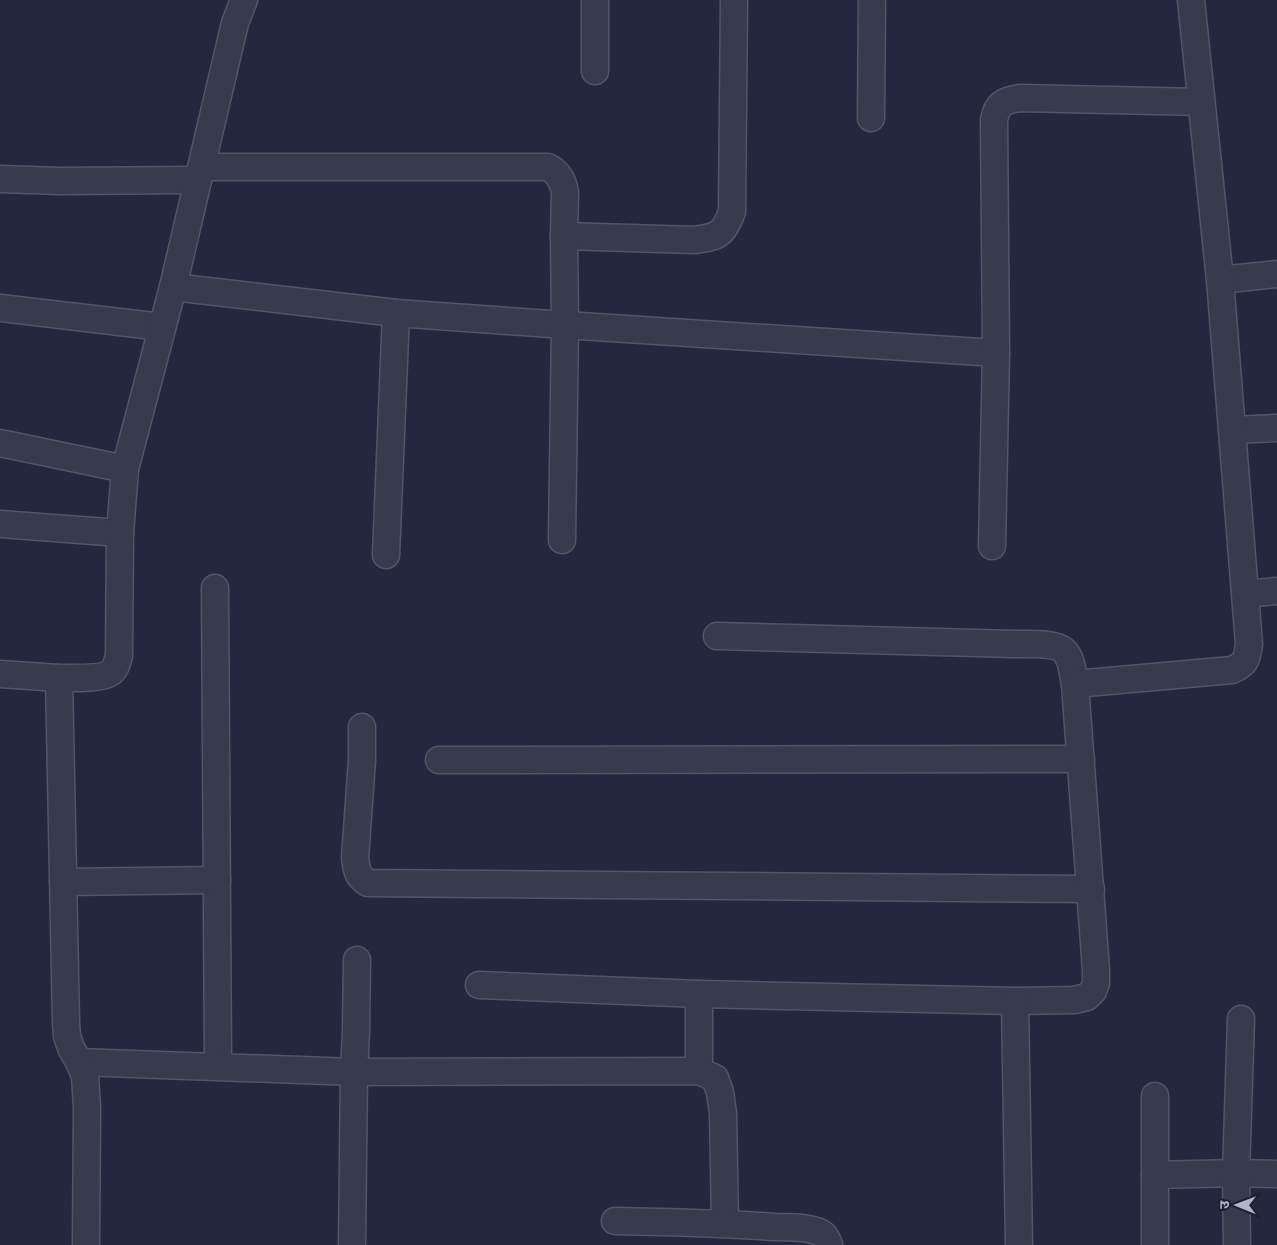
<svg xmlns="http://www.w3.org/2000/svg" width="1277" height="1245" viewBox="0 0 1277 1245" font-family="Helvetica,'Noto Sans Devanagari',sans-serif">
	<style>
		.lines { fill: none; stroke-linecap: round; stroke-linejoin: round }
		.street-casing { stroke: #515669; stroke-width: 29 }
		.street { stroke: #363b4e; stroke-width: 26 }
	</style>
	<rect width="100%" height="100%" fill="#22283e"/>
	<g class="lines">
		<defs>
			<g id="street">
				<path d="M 595,71 L 595,0"/>
				<path d="M 871,118 L 872,0"/>
				<path d="M 202,167 L 548,167 C 558,172 563,181 565,192 L 564,236 L 694,240 C 718,237 723,235 732,212 L 734,0"/>
				<path d="M 0,179 L 59,181 L 198,180"/>
				<path d="M 1220,280 L 1277,274"/>
				<path d="M 173,287 L 396,313 L 565,325 L 996,353"/>
				<path d="M 0,308 L 162,327"/>
				<path d="M 1232,430 L 1277,428"/>
				<path d="M 0,443 L 125,469"/>
				<path d="M 0,524 L 120,533"/>
				<path d="M 562,540 L 565,325 L 564,236"/>
				<path d="M 992,546 L 996,353 L 994,120 C 997,104 1004,100 1020,98 L 1201,102"/>
				<path d="M 386,555 L 396,313"/>
				<path d="M 215,588 L 218,1066"/>
				<path d="M 1246,594 L 1277,591"/>
				<path d="M 717,636 L 1014,644 C 1027,644 1058,642 1066,653 C 1072,661 1073,674 1075,684"/>
				<path d="M 0,674 L 59,678"/>
				<path d="M 362,727 L 362,760 L 355,858 C 357,871 357,876 368,883 L 1091,889"/>
				<path d="M 439,760 L 1081,759"/>
				<path d="M 63,882 L 217,880"/>
				<path d="M 479,985 L 699,994 L 1015,1001 L 1074,1000 L 1087,997 L 1093,991 L 1096,983 L 1096,970 L 1075,684 L 1232,670 C 1246,664 1247,659 1249,644 L 1220,280 L 1191,0"/>
				<path d="M 699,994 L 699,1071"/>
				<path d="M 1015,1001 L 1019,1245"/>
				<path d="M 79,1062 L 354,1072 L 699,1071 L 715,1078 L 720,1092 L 723,1113 L 725,1223"/>
				<path d="M 1155,1175 L 1236,1173 L 1277,1174"/>
				<path d="M 615,1221 C 669,1222 722,1223 775,1227 C 787,1227 811,1227 821,1233 C 825,1235 828,1241 829,1245"/>
				<path d="M 86,1245 L 87,1108 L 85,1076 L 79,1062 L 71,1048 L 67,1036 L 66,1023 L 59,678 C 71,678 102,679 110,673 C 116,669 117,662 119,656 L 120,533 L 125,469 L 173,287 L 235,23 L 244,0"/>
				<path d="M 352,1245 L 354,1072 L 356,1031 L 357,960"/>
				<path d="M 1155,1245 L 1155,1096"/>
				<path d="M 1237,1245 L 1236,1173 L 1241,1019"/>
			</g>
		</defs>
		<use href="#street" class="street-casing"/>
		<use href="#street" class="street"/>
	</g>
	<g transform="translate(1237 1205) rotate(271)" stroke="#1b2033" stroke-width="4" paint-order="stroke">
	<path d="M0-4L9 19L0 12L-9 19Z" fill="#b1b6c9"/>
	<text y="-8" font-size="14" font-weight="bold" text-anchor="middle" fill="#b1b6c9">उ</text>
	</g>
</svg>
